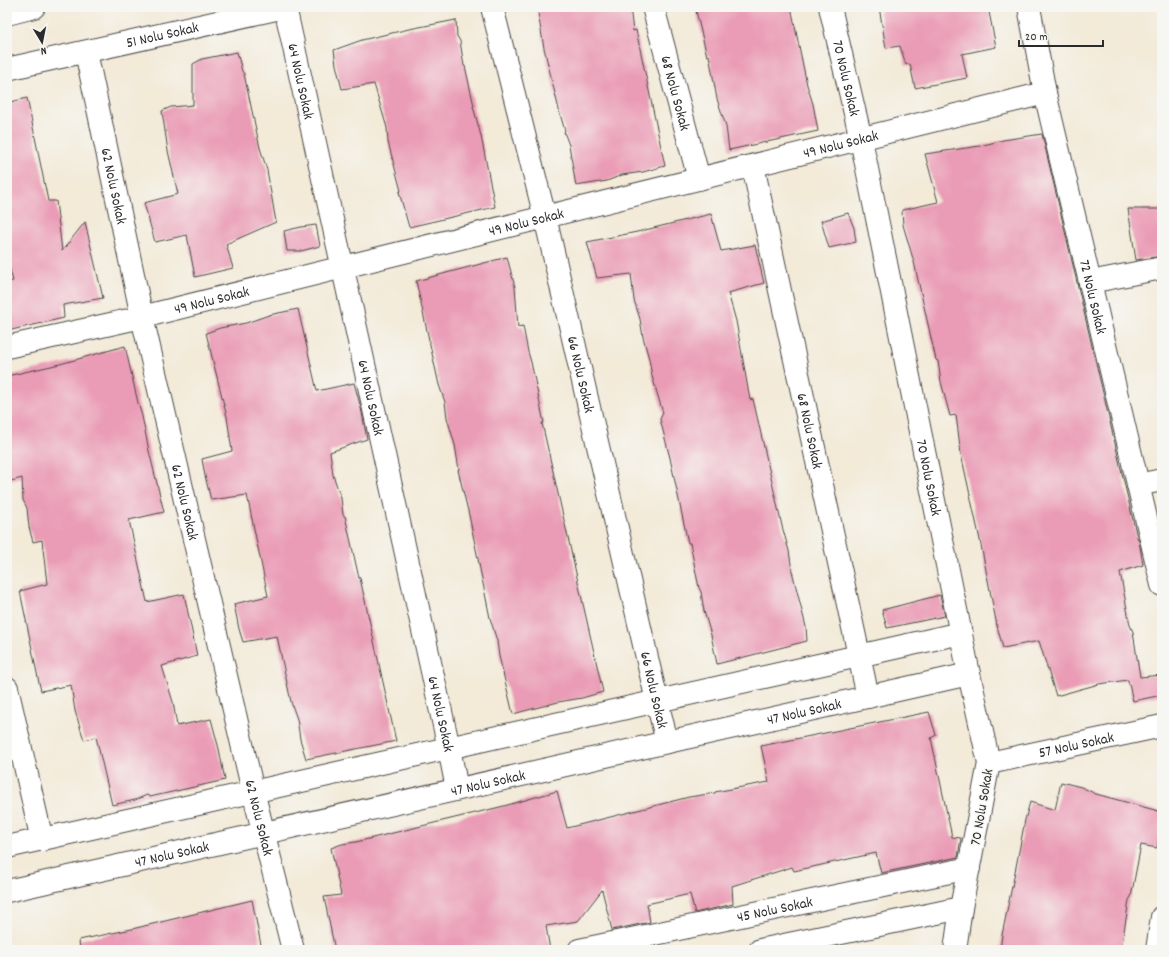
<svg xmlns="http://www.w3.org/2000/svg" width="1169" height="957" viewBox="0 0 1169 957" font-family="Dekko,sans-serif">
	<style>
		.building { fill: #ea9cb6 }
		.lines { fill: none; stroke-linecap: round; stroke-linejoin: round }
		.minor-casing { stroke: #494845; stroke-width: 24 }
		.minor { stroke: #fff; stroke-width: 22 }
		.labels { text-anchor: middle; stroke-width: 3; stroke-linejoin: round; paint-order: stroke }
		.street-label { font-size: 15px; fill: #2b2b2b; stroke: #f6f6f2 }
	</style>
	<rect width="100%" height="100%" fill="#f6f6f2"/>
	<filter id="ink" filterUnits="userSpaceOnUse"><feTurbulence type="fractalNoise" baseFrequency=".025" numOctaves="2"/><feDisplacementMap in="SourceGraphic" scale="8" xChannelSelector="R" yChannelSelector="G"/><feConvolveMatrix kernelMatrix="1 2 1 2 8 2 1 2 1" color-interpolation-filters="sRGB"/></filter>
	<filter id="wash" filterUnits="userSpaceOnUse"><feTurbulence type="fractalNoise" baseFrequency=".012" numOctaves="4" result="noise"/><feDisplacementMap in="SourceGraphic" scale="16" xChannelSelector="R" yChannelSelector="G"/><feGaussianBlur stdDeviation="0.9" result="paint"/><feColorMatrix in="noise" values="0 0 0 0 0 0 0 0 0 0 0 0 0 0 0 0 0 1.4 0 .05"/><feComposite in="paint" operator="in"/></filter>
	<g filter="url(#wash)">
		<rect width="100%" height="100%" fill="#f3ead8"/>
		<g id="blocks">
			<g class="building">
				<path d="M 537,7 L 630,7 L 633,31 L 636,30 L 665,166 L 643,172 L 622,175 L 607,181 L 576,186 L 569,145 L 564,132 L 565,131 L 560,114 L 544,48 Z"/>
				<path d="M 708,7 L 791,7 L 807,85 L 813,104 L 818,131 L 729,150 L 726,126 L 717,99 L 709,55 L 707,56 L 696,11 Z"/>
				<path d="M 879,7 L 988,7 L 996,47 L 962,54 L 967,78 L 915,88 L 910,64 L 906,65 L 900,46 L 886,48 Z"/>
				<path d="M 456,20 L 457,36 L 460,41 L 464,66 L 465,66 L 474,106 L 473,106 L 481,136 L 495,207 L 409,227 L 399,192 L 401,191 L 388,142 L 387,128 L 374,84 L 342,89 L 336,65 L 334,50 L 362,40 L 409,29 Z"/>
				<path d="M 237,52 L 242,71 L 244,74 L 260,148 L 267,170 L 276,222 L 226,244 L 233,268 L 195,277 L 187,235 L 155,242 L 144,203 L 178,194 L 168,151 L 162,111 L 171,107 L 193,105 L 193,64 L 202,59 Z"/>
				<path d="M 27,98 L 48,201 L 56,201 L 62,251 L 85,222 L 103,298 L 63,305 L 64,318 L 7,331 L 7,282 L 13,281 L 7,258 L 7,103 Z"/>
				<path d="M 1042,134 L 1137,537 L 1139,541 L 1143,565 L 1120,572 L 1130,625 L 1133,632 L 1140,677 L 1162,675 L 1162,695 L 1133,701 L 1128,680 L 1099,684 L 1056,696 L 1039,641 L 1003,648 L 997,626 L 980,540 L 961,454 L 956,415 L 950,416 L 941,382 L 938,361 L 936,360 L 914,262 L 903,225 L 902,210 L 938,202 L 925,154 L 980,146 L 1003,140 Z"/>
				<path d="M 1128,209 L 1162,209 L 1162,256 L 1136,260 Z"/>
				<path d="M 848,213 L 854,228 L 856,242 L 829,248 L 821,221 Z"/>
				<path d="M 711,214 L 721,251 L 755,245 L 764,283 L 728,293 L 736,321 L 750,400 L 753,399 L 782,526 L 789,551 L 792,571 L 806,627 L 807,641 L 717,664 L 711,635 L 704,611 L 701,592 L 699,588 L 690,543 L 688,543 L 670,458 L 660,419 L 663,413 L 652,376 L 649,359 L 643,337 L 640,319 L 634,300 L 631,274 L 597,278 L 587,242 L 637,232 Z"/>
				<path d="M 316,225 L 320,246 L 301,251 L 287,251 L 284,231 L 301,227 Z"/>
				<path d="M 507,257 L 515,287 L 518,327 L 523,326 L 528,352 L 531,362 L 544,423 L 542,423 L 603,692 L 582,698 L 558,702 L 513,714 L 499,656 L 497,641 L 490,618 L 469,515 L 458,470 L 459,470 L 455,445 L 447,418 L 445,402 L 439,385 L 416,281 Z"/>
				<path d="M 298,309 L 317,391 L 354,383 L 361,408 L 367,439 L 330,452 L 333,475 L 341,498 L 343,515 L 345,516 L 359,578 L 360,578 L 396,741 L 306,759 L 300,739 L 297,719 L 291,702 L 277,636 L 243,642 L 239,629 L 234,604 L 268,596 L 247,495 L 211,500 L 205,476 L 202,459 L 232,451 L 227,417 L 206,333 L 220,328 L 246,323 L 269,315 Z"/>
				<path d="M 125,346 L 138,403 L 142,416 L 149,451 L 164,512 L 129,520 L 147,602 L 184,594 L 194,641 L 197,656 L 162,666 L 173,702 L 177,726 L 211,719 L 219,749 L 225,780 L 150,797 L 147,795 L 135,800 L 112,805 L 96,737 L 84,740 L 75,711 L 71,685 L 41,691 L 38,678 L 20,591 L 47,584 L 42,540 L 33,542 L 29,527 L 27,508 L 23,500 L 22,478 L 7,482 L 7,376 L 60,364 Z"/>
				<path d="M 940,595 L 945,616 L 887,628 L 882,610 Z"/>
				<path d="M 929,712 L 936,735 L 931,738 L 952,837 L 961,838 L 958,857 L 881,873 L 876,853 L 794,871 L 792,867 L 732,886 L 733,904 L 695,913 L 690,894 L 647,904 L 650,922 L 612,930 L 602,890 L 578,921 L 546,926 L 550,950 L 335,950 L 324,897 L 341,895 L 331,848 L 342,844 L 356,842 L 504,806 L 557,791 L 567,828 L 689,797 L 715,793 L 715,792 L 769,782 L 761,746 Z"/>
				<path d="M 1061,782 L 1081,787 L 1096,794 L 1162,812 L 1157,848 L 1141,845 L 1131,897 L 1129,900 L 1121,950 L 1000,950 L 1002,935 L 1015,872 L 1025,820 L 1030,802 L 1055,810 Z"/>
				<path d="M 252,900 L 262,950 L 80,950 L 79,940 L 132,929 Z"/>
			</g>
		</g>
	</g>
	<g filter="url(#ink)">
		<use href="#blocks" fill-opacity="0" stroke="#494845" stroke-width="1"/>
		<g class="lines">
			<defs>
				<g id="minor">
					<path id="s1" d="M 285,7 L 449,748 L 457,789"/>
					<path id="s2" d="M 492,7 L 545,217 L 657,701 L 667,742"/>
					<path id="s3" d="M 653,7 L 699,179"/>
					<path id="s4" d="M 830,7 L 861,139 L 969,674 L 989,763 L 961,908 L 955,950"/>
					<path id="s5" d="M 1029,7 L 1045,93 L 1162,585"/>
					<path d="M 7,14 L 34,7"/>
					<path id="s6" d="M 86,52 L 142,317 L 253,791 L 293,950"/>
					<path id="s7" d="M 7,69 L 285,7"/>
					<path id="s8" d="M 753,166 L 868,697"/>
					<path d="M 1090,282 L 1162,268"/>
					<path id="s9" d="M 7,347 L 142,317 L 1045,93"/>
					<path d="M 1138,485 L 1162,480"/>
					<path d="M 7,688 L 42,840"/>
					<path id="s10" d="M 989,763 L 1162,726"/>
					<path d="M 7,847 L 961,633"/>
					<path id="s11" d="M 7,891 L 969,674"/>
					<path id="s12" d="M 579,950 L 969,868"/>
					<path d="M 760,950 L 961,908"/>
					<path d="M 1157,950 L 1162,917"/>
				</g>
			</defs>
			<use href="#minor" class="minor-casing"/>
			<use href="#minor" class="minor"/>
		</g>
	</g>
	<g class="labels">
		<g class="street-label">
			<text dy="5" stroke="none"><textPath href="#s7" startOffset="159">51 Nolu Sokak</textPath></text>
			<text dy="5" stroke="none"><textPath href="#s4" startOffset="73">70 Nolu Sokak</textPath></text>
			<text dy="5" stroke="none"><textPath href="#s1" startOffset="76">64 Nolu Sokak</textPath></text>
			<text dy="5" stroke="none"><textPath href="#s3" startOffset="89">68 Nolu Sokak</textPath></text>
			<text dy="5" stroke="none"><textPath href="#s9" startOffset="858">49 Nolu Sokak</textPath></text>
			<text dy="5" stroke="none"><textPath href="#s6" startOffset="137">62 Nolu Sokak</textPath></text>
			<text dy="5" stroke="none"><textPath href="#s9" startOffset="534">49 Nolu Sokak</textPath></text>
			<text dy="5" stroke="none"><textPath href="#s5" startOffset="297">72 Nolu Sokak</textPath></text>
			<text dy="5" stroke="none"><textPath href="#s9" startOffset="210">49 Nolu Sokak</textPath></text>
			<text dy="5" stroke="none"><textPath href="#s2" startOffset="378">66 Nolu Sokak</textPath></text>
			<text dy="5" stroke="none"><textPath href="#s1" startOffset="400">64 Nolu Sokak</textPath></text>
			<text dy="5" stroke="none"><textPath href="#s8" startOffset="271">68 Nolu Sokak</textPath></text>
			<text dy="5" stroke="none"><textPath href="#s4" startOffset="481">70 Nolu Sokak</textPath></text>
			<text dy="5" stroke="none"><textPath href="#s6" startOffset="461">62 Nolu Sokak</textPath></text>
			<text dy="5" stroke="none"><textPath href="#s2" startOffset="702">66 Nolu Sokak</textPath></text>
			<text dy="5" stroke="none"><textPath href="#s11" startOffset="817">47 Nolu Sokak</textPath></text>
			<text dy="5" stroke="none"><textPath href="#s1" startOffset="724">64 Nolu Sokak</textPath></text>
			<text dy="5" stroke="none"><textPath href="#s10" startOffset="89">57 Nolu Sokak</textPath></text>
			<text dy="5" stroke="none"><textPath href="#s11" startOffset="493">47 Nolu Sokak</textPath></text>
			<text transform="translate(981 807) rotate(-80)" y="5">70 Nolu Sokak</text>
			<text dy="5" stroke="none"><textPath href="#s6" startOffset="785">62 Nolu Sokak</textPath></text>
			<text dy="5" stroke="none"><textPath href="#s11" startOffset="169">47 Nolu Sokak</textPath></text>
			<text dy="5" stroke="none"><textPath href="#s12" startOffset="200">45 Nolu Sokak</textPath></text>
		</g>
	</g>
	<rect width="1169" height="957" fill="none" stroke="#f6f6f2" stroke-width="24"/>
	<g transform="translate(42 42) rotate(170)" stroke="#f6f6f2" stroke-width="3" paint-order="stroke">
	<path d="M0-3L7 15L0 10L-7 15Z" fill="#2b2b2b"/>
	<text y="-6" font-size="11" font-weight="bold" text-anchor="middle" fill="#2b2b2b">N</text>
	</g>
	<path d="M1019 40v6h84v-6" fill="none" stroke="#2b2b2b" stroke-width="2"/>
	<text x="1025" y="40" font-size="12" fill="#2b2b2b" stroke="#f6f6f2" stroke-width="3" paint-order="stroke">20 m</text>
</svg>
